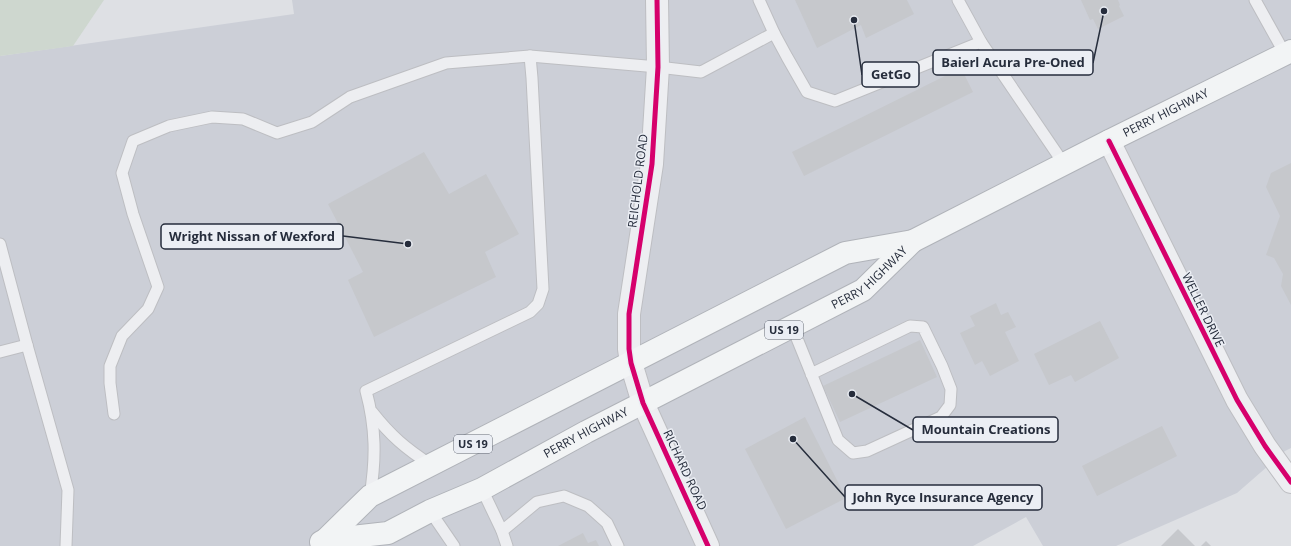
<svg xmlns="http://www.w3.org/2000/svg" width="1291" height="546" viewBox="0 0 1291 546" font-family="'Open Sans',sans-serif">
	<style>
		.built { fill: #cccfd7 }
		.green { fill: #ced7cf }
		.building { fill: #c6c8cc }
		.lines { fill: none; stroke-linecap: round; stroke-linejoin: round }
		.service-casing { stroke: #bdbec2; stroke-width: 13 }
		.minor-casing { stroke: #bdbec2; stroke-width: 24 }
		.tertiary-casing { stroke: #bdbec2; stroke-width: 24 }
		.trunk-casing { stroke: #b0b3b9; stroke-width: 24 }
		.service { stroke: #edeef1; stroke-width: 11 }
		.minor { stroke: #edeef1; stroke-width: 22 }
		.tertiary { stroke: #edeef1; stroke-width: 22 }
		.trunk { stroke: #f2f4f5; stroke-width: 22 }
		.cycleway-casing { stroke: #ebeef4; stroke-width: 8 }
		.cycleway { stroke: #d6006c; stroke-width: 5 }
		.labels { text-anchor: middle; stroke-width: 3; stroke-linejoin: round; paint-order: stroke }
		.shield { fill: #ebeef4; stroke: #616773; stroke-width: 1 }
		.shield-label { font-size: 11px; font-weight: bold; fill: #262d3c }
		.street-label { font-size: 12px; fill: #262d3c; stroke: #ebeef4 }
		.leader { fill: none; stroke: #262d3c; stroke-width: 1.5 }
		.callout-dot { fill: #262d3c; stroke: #ebeef4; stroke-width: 1.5 }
		.callout { fill: #ebeef4; stroke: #262d3c; stroke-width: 1.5 }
		.callout-label { font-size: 13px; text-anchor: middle; font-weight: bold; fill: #262d3c }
	</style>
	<rect width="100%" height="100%" fill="#dee0e4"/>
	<path class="built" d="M 292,0 L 1291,0 L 1291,448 L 1285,451 L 1237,493 L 1116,546 L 1043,546 L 1026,517 L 973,546 L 0,546 L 0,56 L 294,14 Z"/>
	<path class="green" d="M 0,0 L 104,0 L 73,46 L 0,56 Z"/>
	<g class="building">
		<path d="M 795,0 L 907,0 L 914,14 L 866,38 L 861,25 L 817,48 Z"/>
		<path d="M 1081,0 L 1118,0 L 1120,5 L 1119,6 L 1124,16 L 1098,29 L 1093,19 L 1090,20 Z"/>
		<path d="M 961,68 L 973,92 L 804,176 L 792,152 Z"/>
		<path d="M 424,152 L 449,194 L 486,174 L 519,234 L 485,252 L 496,277 L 374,337 L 348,280 L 363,272 L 328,204 Z"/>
		<path d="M 1291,163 L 1291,305 L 1281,286 L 1283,274 L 1274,258 L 1266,255 L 1280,216 L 1266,187 L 1271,173 Z"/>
		<path d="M 996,303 L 1001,315 L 1008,312 L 1016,327 L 1005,332 L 1019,361 L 990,376 L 982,361 L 975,365 L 960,333 L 975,326 L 970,316 Z"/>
		<path d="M 1100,321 L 1119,358 L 1075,382 L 1071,375 L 1049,385 L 1034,354 Z"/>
		<path d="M 920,340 L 937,377 L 840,422 L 823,386 Z"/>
		<path d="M 805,417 L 846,498 L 786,529 L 745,449 Z"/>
		<path d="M 1162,426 L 1177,456 L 1097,496 L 1082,466 Z"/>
		<path d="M 1178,529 L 1195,546 L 1161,546 Z"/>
		<path d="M 583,533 L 588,543 L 596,540 L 599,546 L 558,546 Z"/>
		<path d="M 1206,541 L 1211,546 L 1201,546 Z"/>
	</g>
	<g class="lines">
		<defs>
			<g id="service">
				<path d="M 759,0 L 774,33"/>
				<path d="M 958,0 L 981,42"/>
				<path d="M 1255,0 L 1285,54"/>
				<path d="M 0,244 L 27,345"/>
				<path d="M 792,326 L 838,440 L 853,453 L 867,451 L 941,417 L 950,405 L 951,389 L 942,366 L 923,327 L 910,326 L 811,374"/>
				<path d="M 0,352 L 27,345 L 68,490 L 66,546"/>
				<path d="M 372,412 C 391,436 405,448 431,465"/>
				<path d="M 114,414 L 110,383 L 110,366 L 122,336 L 148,309 L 158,287 L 133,214 L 122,173 L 133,141 L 169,126 L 212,117 L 243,119 L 277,133 L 312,122 L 350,97 L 446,63 L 530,56 L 658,67 L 701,72 L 774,33 L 787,57 L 807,92 L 835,101 L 981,42 L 1064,164"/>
				<path d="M 482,489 L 502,531 L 507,546"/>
				<path d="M 370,496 C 376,459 376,428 366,391 L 530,312 L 538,304 L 543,289 L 532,78 L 530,56"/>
				<path d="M 430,511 L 454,546"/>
				<path d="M 502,531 L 537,502 L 564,496 L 588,506 L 607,523 L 618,546"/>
			</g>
			<path id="minor" d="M 1109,141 L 1237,400 L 1265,446 L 1291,482"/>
			<path id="tertiary" d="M 657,0 L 658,67 L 652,164 L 629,314 L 629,349 L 631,363 L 643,403 L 708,546"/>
			<g id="trunk">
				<path id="s1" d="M 325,540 L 370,496 L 845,253 L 913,241 L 1109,141 L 1291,51"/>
				<path id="s2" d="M 321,542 L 325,540 L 388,533 L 430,511 L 482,489 L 586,432 L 863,290 L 913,241"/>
			</g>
		</defs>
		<use href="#service" class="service-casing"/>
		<use href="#minor" class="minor-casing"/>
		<use href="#tertiary" class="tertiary-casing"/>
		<use href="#trunk" class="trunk-casing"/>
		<use href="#service" class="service"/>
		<use href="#minor" class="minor"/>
		<use href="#tertiary" class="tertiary"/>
		<use href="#trunk" class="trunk"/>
		<defs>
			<g id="cycleway">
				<path d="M 657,0 L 658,67 L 652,164 L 629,314 L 629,349 L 631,363 L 643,403 L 708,546"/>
				<path d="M 1109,141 L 1237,400 L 1265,446 L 1291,482"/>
			</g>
		</defs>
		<use href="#cycleway" class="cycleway-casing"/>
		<use href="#cycleway" class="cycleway"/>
	</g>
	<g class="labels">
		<g class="shield">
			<rect x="765" y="321" width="38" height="18" rx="3"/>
			<rect x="454" y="435" width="38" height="18" rx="3"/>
		</g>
		<g class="shield-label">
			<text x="784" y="334">US 19</text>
			<text x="473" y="448">US 19</text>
		</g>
		<g class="street-label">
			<text dy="4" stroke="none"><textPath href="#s1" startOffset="949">PERRY HIGHWAY</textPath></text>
			<text transform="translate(638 181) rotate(-83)" y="4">REICHOLD ROAD</text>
			<text dy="4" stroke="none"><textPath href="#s2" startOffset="614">PERRY HIGHWAY</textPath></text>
			<text transform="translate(1203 310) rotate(64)" y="4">WELLER DRIVE</text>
			<text dy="4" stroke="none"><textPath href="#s2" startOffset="290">PERRY HIGHWAY</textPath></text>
			<text transform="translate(685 470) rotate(65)" y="4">RICHARD ROAD</text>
		</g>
	</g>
	<path class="leader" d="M1104 11L1093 63M854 20L862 75M408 244L343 236M852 394L913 430M793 439L845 497"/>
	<g class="callout-dot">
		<circle cx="1104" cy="11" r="4"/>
		<circle cx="854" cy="20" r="4"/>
		<circle cx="408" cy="244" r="4"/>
		<circle cx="852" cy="394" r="4"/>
		<circle cx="793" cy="439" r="4"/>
	</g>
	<g class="callout">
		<rect x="933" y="50" width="160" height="25" rx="4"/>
		<rect x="862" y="62" width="57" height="25" rx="4"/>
		<rect x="161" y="224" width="182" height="25" rx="4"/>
		<rect x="913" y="417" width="145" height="25" rx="4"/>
		<rect x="845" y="485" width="197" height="25" rx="4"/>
	</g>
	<g class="callout-label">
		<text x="1013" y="67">Baierl Acura Pre-Oned</text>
		<text x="891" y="79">GetGo</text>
		<text x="252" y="241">Wright Nissan of Wexford</text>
		<text x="986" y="434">Mountain Creations</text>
		<text x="943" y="502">John Ryce Insurance Agency</text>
	</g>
</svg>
